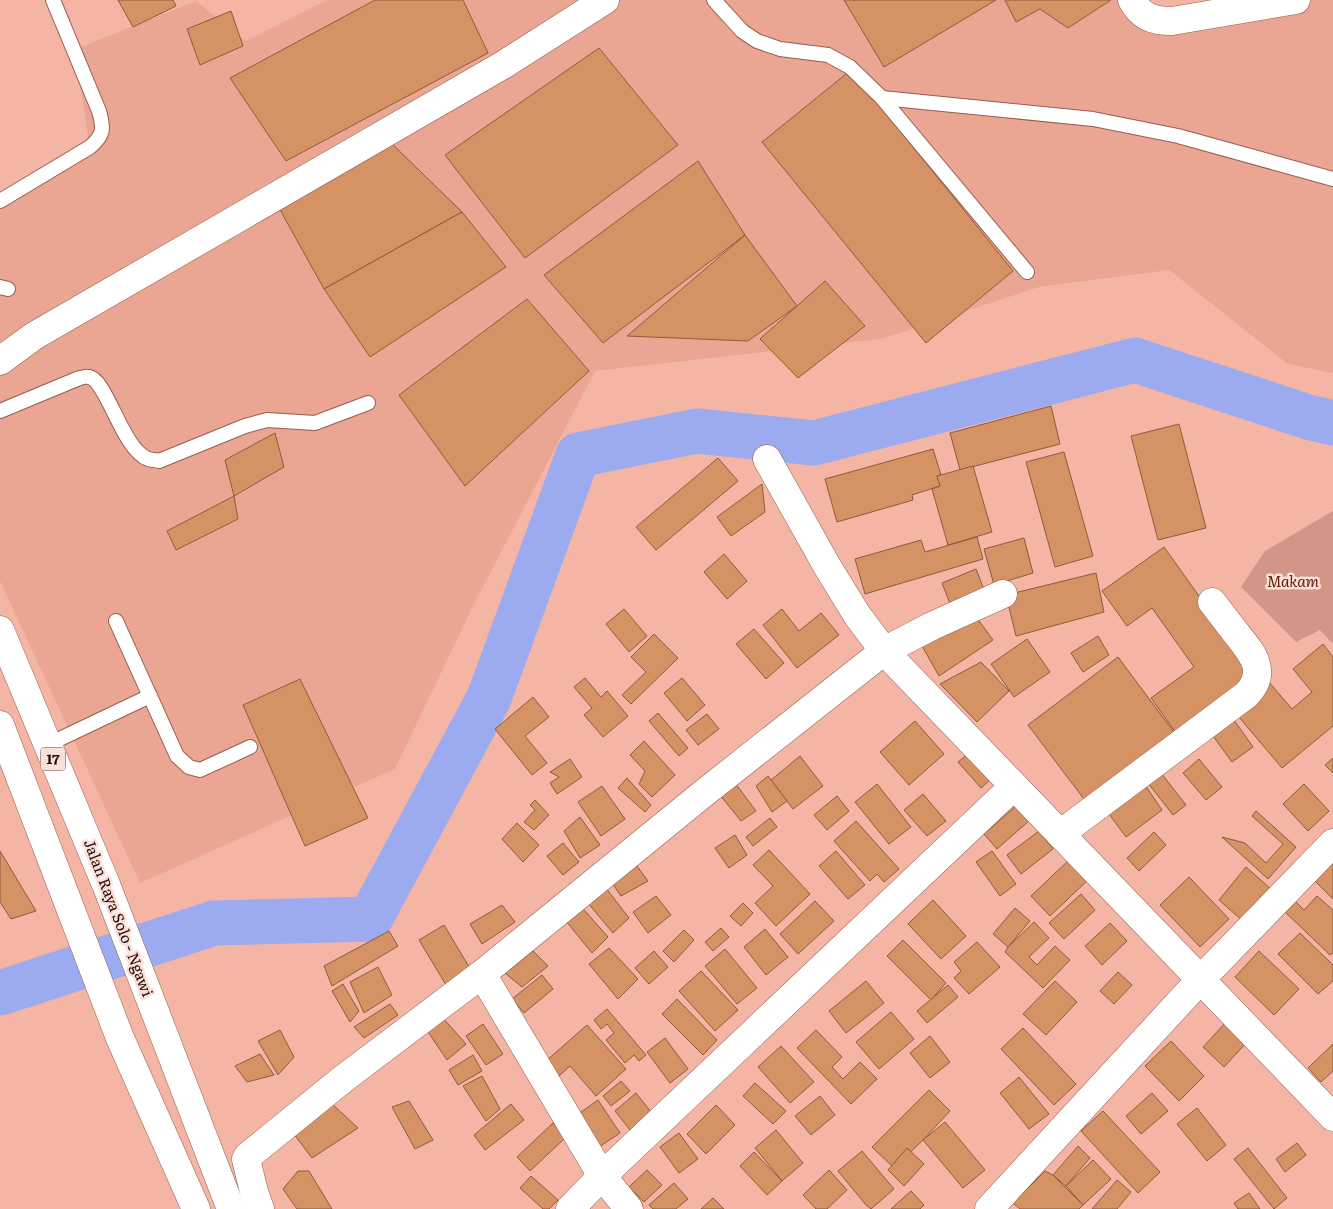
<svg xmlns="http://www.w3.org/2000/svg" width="1333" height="1209" viewBox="0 0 1333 1209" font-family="Literata,serif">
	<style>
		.built { fill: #eba693 }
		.green { fill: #d19687 }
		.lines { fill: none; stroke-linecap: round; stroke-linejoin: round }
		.river { stroke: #9caaef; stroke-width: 45 }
		.building { fill: #d59264; stroke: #8b5c3a }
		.lane-casing { stroke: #965d4e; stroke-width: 16 }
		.street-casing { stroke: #965d4e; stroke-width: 29 }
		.highway-casing { stroke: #965d4e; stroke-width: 29 }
		.lane { stroke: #fff; stroke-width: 14 }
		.street { stroke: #fff; stroke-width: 28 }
		.highway { stroke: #fff; stroke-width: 28 }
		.labels { text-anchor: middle; stroke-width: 5; stroke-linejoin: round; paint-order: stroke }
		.shield { fill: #fbe0d9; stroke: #634c46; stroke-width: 1 }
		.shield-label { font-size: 14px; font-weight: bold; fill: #220c07 }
		.park-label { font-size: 15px; font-style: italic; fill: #611b08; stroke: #fbe0d9 }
		.street-label { font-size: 15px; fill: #220c07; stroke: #fbe0d9 }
	</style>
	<rect width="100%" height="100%" fill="#f5b5a4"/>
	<path class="built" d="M 327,0 L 1135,0 L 1139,11 L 1278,0 L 1333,0 L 1333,373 L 1288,364 L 1169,270 L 1039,287 L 881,339 L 595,371 L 471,610 L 395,769 L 140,883 L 0,581 L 0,201 L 90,147 L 74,50 L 196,1 L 246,41 Z"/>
	<path class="green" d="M 1333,511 L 1333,644 L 1320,630 L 1296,642 L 1241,587 L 1265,551 Z"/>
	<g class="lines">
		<path class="river" d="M 0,993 L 214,923 L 370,919 L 489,698 L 578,455 L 697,431 L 814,443 L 1135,360 L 1308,417 L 1333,423"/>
	</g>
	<g class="building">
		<path d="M 118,0 L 173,0 L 176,6 L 133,27 Z"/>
		<path d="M 375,0 L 463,0 L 488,53 L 286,161 L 230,78 Z"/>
		<path d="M 844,0 L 996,0 L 884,67 Z"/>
		<path d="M 1005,0 L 1111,0 L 1068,28 L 1040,9 L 1016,22 Z"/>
		<path d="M 231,11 L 243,46 L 200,65 L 187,29 Z"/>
		<path d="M 599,48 L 678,145 L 525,258 L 445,155 Z"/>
		<path d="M 851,70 L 1013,271 L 926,343 L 762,142 Z"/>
		<path d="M 385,137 L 462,212 L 324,289 L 274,199 Z"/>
		<path d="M 698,161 L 745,235 L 603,343 L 544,275 Z"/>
		<path d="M 462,212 L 506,267 L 370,357 L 324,289 Z"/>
		<path d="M 745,235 L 797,306 L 748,341 L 627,336 Z"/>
		<path d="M 825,281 L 865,326 L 798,378 L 760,339 Z"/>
		<path d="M 527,299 L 589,371 L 465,486 L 399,395 Z"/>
		<path d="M 1051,406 L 1060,444 L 960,470 L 950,433 Z"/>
		<path d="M 1179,424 L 1206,528 L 1158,540 L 1131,436 Z"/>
		<path d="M 275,433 L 284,467 L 234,496 L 225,460 Z"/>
		<path d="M 933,449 L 941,475 L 937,476 L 940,486 L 912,495 L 913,500 L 837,522 L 825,479 Z"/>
		<path d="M 1064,452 L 1093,556 L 1055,567 L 1026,462 Z"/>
		<path d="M 718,458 L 738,481 L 656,550 L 636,527 Z"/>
		<path d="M 973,466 L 992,532 L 948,545 L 932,489 L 940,486 L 937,476 Z"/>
		<path d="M 762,484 L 765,512 L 731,536 L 717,517 Z"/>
		<path d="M 234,496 L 238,519 L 176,550 L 167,531 Z"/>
		<path d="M 977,537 L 983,559 L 865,594 L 855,559 L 921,540 L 925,552 Z"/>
		<path d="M 1024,538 L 1033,573 L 994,585 L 984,549 Z"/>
		<path d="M 1164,547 L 1256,676 L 1176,733 L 1151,698 L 1194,667 L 1152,608 L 1127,626 L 1102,591 Z"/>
		<path d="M 724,554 L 747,581 L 727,599 L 704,572 Z"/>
		<path d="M 976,569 L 985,592 L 951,606 L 942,583 Z"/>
		<path d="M 1096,573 L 1104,612 L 1016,636 L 1006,595 Z"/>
		<path d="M 624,609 L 647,636 L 629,652 L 606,624 Z"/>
		<path d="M 782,609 L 799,631 L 821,613 L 839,635 L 797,668 L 763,625 Z"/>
		<path d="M 971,610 L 993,640 L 939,676 L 918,639 Z"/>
		<path d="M 754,629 L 784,663 L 766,679 L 736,644 Z"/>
		<path d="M 654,634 L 678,658 L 631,704 L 622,695 L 646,672 L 631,657 Z"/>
		<path d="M 1098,636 L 1109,655 L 1083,672 L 1071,653 Z"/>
		<path d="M 1027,639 L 1050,672 L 1014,697 L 991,664 Z"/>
		<path d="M 1323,644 L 1333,657 L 1333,726 L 1282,768 L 1233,710 L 1268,681 L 1292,709 L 1312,692 L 1293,669 Z"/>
		<path d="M 1118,657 L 1179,739 L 1090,807 L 1028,725 Z"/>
		<path d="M 981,662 L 1009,691 L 977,722 L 940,684 Z"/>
		<path d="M 585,678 L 601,697 L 607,691 L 628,716 L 603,737 L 584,715 L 592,708 L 574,687 Z"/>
		<path d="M 682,678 L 705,705 L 687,721 L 664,693 Z"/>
		<path d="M 300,679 L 368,818 L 305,846 L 243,705 Z"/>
		<path d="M 533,697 L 549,717 L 525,736 L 547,763 L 532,775 L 495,729 Z"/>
		<path d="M 658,713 L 688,748 L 679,756 L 649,721 Z"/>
		<path d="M 707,714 L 719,729 L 698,745 L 686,730 Z"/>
		<path d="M 1234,720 L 1253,747 L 1232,762 L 1213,736 Z"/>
		<path d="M 915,721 L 944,754 L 909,785 L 880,752 Z"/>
		<path d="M 644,741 L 675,775 L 652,797 L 639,784 L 645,771 L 630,755 Z"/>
		<path d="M 969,753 L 991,779 L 981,788 L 958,762 Z"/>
		<path d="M 800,756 L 823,786 L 793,809 L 771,780 Z"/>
		<path d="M 1333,758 L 1333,773 L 1325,765 Z"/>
		<path d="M 570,759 L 582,777 L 557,794 L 550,783 L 559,777 L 550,772 Z"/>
		<path d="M 1199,759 L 1222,787 L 1206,800 L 1183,773 Z"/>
		<path d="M 1161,773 L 1186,805 L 1173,815 L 1148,783 Z"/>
		<path d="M 768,776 L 787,801 L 772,812 L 756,786 Z"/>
		<path d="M 627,778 L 651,805 L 645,812 L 618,788 Z"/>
		<path d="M 732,779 L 756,811 L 741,821 L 715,789 Z"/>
		<path d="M 1143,782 L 1162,810 L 1126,837 L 1106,810 Z"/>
		<path d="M 877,784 L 911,827 L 889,844 L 855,802 Z"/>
		<path d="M 1304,784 L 1329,811 L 1308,831 L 1283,804 Z"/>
		<path d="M 602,786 L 625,819 L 601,836 L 578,802 Z"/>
		<path d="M 923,794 L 946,821 L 927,836 L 904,810 Z"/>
		<path d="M 837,796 L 849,811 L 827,830 L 814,815 Z"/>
		<path d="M 535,800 L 549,815 L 534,830 L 524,822 L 535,810 L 530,805 Z"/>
		<path d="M 1017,805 L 1030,820 L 997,849 L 984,834 Z"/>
		<path d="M 1256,811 L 1296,847 L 1268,879 L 1222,837 L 1245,843 L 1266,863 L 1283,844 L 1252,816 Z"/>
		<path d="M 580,817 L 600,845 L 580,858 L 564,831 Z"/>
		<path d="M 770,818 L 777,827 L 753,846 L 746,837 Z"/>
		<path d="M 856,821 L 899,869 L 884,882 L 877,874 L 870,881 L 834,841 Z"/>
		<path d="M 517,823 L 539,845 L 523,862 L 502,839 Z"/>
		<path d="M 1039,831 L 1053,849 L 1021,874 L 1007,855 Z"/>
		<path d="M 1154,832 L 1166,845 L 1139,871 L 1127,858 Z"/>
		<path d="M 735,835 L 747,855 L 729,868 L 715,848 Z"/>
		<path d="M 563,843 L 579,862 L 563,875 L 547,856 Z"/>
		<path d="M 769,850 L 810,894 L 776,926 L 755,903 L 773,886 L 753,865 Z"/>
		<path d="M 0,851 L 36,911 L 11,919 L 0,902 Z"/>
		<path d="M 836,851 L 865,885 L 848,899 L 819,866 Z"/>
		<path d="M 992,851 L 1016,884 L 1000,896 L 976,862 Z"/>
		<path d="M 631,858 L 648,881 L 621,896 L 608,877 Z"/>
		<path d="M 1070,859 L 1089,879 L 1050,916 L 1031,896 Z"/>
		<path d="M 1333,862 L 1333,899 L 1314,880 Z"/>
		<path d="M 1246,867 L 1271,889 L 1244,922 L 1219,900 Z"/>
		<path d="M 1189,877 L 1229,919 L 1200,947 L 1160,905 Z"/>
		<path d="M 602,883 L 629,918 L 613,933 L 583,897 Z"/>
		<path d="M 1081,894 L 1095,910 L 1064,939 L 1049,923 Z"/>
		<path d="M 656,896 L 671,915 L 648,933 L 633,912 Z"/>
		<path d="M 1317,896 L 1333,910 L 1333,953 L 1330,955 L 1284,911 L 1294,900 L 1304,910 Z"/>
		<path d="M 933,900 L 966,936 L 941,959 L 908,924 Z"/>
		<path d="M 815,901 L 834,921 L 798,954 L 780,934 Z"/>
		<path d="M 578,903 L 608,937 L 592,953 L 561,915 Z"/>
		<path d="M 743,903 L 753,913 L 741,926 L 730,916 Z"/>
		<path d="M 502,905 L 515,922 L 482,944 L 470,924 Z"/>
		<path d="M 1015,908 L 1030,921 L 1008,947 L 993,934 Z"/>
		<path d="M 1034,922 L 1049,938 L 1029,957 L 1037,965 L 1055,946 L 1070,960 L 1043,988 L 1005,952 L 1008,947 Z"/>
		<path d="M 1110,923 L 1127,941 L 1102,965 L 1085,946 Z"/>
		<path d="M 444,925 L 471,970 L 446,985 L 419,940 Z"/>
		<path d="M 721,928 L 729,937 L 713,951 L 705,942 Z"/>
		<path d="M 765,929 L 788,957 L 766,975 L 744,947 Z"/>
		<path d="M 684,930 L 694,940 L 674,962 L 663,951 Z"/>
		<path d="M 389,931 L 398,946 L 332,986 L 324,966 Z"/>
		<path d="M 1300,933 L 1333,965 L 1333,981 L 1318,994 L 1278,954 Z"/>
		<path d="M 903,940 L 946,983 L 931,1000 L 887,956 Z"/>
		<path d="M 977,942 L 1000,967 L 969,994 L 954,978 L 961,971 L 954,962 Z"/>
		<path d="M 609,948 L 638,979 L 618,999 L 589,964 Z"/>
		<path d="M 725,949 L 757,988 L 737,1004 L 705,966 Z"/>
		<path d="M 533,951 L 548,966 L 522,987 L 505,973 Z"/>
		<path d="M 654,951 L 668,967 L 649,984 L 635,968 Z"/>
		<path d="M 1259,951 L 1299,989 L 1274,1015 L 1235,977 Z"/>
		<path d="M 378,967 L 392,995 L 364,1013 L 350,982 Z"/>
		<path d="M 701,971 L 738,1010 L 715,1031 L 679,991 Z"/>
		<path d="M 1118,972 L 1132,985 L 1114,1004 L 1100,991 Z"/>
		<path d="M 542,975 L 553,989 L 524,1013 L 512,999 Z"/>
		<path d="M 866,981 L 884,1003 L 846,1033 L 829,1011 Z"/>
		<path d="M 1055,981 L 1077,1002 L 1046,1035 L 1023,1014 Z"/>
		<path d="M 343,984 L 359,1011 L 350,1022 L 332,991 Z"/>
		<path d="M 948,985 L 958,997 L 927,1023 L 917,1011 Z"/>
		<path d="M 677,999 L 717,1040 L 703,1055 L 662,1014 Z"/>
		<path d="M 390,1004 L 398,1015 L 364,1038 L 354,1027 Z"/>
		<path d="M 607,1009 L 646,1055 L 639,1061 L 634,1055 L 625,1063 L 606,1040 L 614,1033 L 607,1024 L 601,1029 L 594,1020 Z"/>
		<path d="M 891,1012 L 914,1039 L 879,1069 L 856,1042 Z"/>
		<path d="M 443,1018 L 466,1044 L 447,1060 L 426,1029 Z"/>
		<path d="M 1227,1021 L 1248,1041 L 1224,1067 L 1203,1047 Z"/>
		<path d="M 483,1024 L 503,1054 L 486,1065 L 466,1036 Z"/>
		<path d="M 587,1025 L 626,1069 L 596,1096 L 570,1066 L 559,1076 L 546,1061 Z"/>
		<path d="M 1023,1028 L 1076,1084 L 1054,1105 L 1001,1049 Z"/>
		<path d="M 280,1030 L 294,1057 L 278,1075 L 258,1041 Z"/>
		<path d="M 816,1030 L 842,1057 L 832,1067 L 843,1079 L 860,1062 L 877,1079 L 851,1104 L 797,1048 Z"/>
		<path d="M 930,1036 L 950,1062 L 930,1078 L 910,1053 Z"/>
		<path d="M 665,1038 L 688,1069 L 670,1083 L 647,1052 Z"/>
		<path d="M 1171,1041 L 1204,1076 L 1179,1101 L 1145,1066 Z"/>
		<path d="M 1333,1044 L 1333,1071 L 1321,1082 L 1308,1068 Z"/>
		<path d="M 781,1046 L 814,1082 L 790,1103 L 758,1067 Z"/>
		<path d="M 260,1054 L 274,1075 L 247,1082 L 235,1066 Z"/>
		<path d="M 473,1055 L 482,1071 L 458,1085 L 449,1070 Z"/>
		<path d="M 482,1076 L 500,1109 L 486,1121 L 463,1086 Z"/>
		<path d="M 1019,1077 L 1049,1114 L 1029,1129 L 1000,1093 Z"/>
		<path d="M 621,1081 L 630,1091 L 611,1106 L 603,1096 Z"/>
		<path d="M 755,1083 L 786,1111 L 773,1124 L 743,1096 Z"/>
		<path d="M 929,1090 L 950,1111 L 923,1140 L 894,1168 L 872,1147 Z"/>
		<path d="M 636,1093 L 651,1112 L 630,1130 L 615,1111 Z"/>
		<path d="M 1152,1093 L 1168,1111 L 1141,1134 L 1126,1116 Z"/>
		<path d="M 820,1096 L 835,1115 L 811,1135 L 795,1116 Z"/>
		<path d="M 598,1100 L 620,1133 L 599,1147 L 577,1115 Z"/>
		<path d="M 409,1101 L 433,1140 L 415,1149 L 392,1107 Z"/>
		<path d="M 331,1103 L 358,1128 L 312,1158 L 290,1129 Z"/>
		<path d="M 511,1104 L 524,1120 L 485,1150 L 474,1135 Z"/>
		<path d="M 716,1105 L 735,1125 L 706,1154 L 687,1134 Z"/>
		<path d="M 1197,1108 L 1226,1145 L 1207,1161 L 1177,1124 Z"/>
		<path d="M 1103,1111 L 1160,1172 L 1138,1193 L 1081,1131 Z"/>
		<path d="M 945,1122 L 985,1170 L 963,1188 L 923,1140 Z"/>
		<path d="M 553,1123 L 566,1137 L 530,1171 L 517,1157 Z"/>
		<path d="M 776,1130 L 803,1163 L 782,1181 L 755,1148 Z"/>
		<path d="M 679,1133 L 698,1159 L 679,1173 L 660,1147 Z"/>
		<path d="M 1297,1143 L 1306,1155 L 1285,1172 L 1276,1159 Z"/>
		<path d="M 1078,1146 L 1090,1158 L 1066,1186 L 1053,1175 Z"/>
		<path d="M 907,1148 L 924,1164 L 904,1186 L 888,1170 Z"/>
		<path d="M 1248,1148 L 1287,1198 L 1274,1209 L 1234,1159 Z"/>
		<path d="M 862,1151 L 894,1189 L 871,1209 L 866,1205 L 838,1171 Z"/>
		<path d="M 754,1152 L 782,1181 L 767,1195 L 740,1166 Z"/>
		<path d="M 1093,1160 L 1111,1179 L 1083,1205 L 1066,1186 Z"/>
		<path d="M 647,1170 L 662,1185 L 644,1202 L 629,1187 Z"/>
		<path d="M 829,1170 L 847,1190 L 827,1209 L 816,1209 L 803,1195 Z"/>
		<path d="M 298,1171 L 309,1171 L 332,1209 L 297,1209 L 283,1189 Z"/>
		<path d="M 1045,1171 L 1053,1175 L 1083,1205 L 1079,1209 L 1020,1209 L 1013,1203 Z"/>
		<path d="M 531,1176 L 558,1200 L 549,1209 L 543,1209 L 520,1188 Z"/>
		<path d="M 1117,1180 L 1131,1192 L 1117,1209 L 1092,1209 Z"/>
		<path d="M 674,1183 L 688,1199 L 676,1209 L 653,1209 L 649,1205 Z"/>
		<path d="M 911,1191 L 924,1205 L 920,1209 L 891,1209 Z"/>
		<path d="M 1249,1193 L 1260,1209 L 1238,1209 L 1234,1203 Z"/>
		<path d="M 713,1198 L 724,1209 L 701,1209 Z"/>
	</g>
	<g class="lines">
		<defs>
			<g id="lane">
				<path d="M 714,0 L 742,31 L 757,41 L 780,49 L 828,55 L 850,67 L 882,98 L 1027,272"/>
				<path d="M 882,98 L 1093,119 L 1178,136 L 1333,179"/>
				<path d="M 0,201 L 90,147 C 104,135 104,129 99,111 L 53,0"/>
				<path d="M 0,287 L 8,289"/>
				<path d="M 0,411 L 77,379 C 80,378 86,376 89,377 C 107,380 122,449 148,459 C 151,460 156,460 159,461 L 245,426 L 267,420 L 315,423 L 368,403"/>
				<path d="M 116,621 L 177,756 L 189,767 L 200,770 L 250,747"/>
				<path d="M 47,745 L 150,696"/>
			</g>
			<g id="street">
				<path d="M 1132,0 C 1141,17 1153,21 1172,21 L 1296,0"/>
				<path d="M 0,361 L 34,336 L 503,65 L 605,0"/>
				<path d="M 767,459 L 827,566 L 857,615 L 884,651 L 1333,1117"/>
				<path d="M 1060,834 L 1246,695 C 1269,672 1252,653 1236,633 C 1228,623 1220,612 1212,602"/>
				<path d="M 482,974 L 602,1176 L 629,1209"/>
				<path d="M 260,1209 L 254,1192 L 246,1159 L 248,1156 L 343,1079 L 482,974 L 704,793 L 884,651 L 932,626 L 1003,594"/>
				<path d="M 570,1209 L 602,1176 L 1014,786"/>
				<path d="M 989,1209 L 1201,979 L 1333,843"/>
			</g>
			<g id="highway">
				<path d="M 0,630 L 107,887 L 231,1209"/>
				<path d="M 0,725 L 120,1038 L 196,1209"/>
			</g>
		</defs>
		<use href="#lane" class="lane-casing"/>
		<use href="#street" class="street-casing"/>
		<use href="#highway" class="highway-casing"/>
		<use href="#lane" class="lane"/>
		<use href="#street" class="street"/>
		<use href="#highway" class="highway"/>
	</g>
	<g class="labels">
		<rect class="shield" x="40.5" y="747.5" width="25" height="23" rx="4"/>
		<g class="shield-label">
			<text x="53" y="764">17</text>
		</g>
		<g class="park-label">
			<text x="1293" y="587">Makam</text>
		</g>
		<g class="street-label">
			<text transform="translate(118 918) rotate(69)" y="5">Jalan Raya Solo - Ngawi</text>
		</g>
	</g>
</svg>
